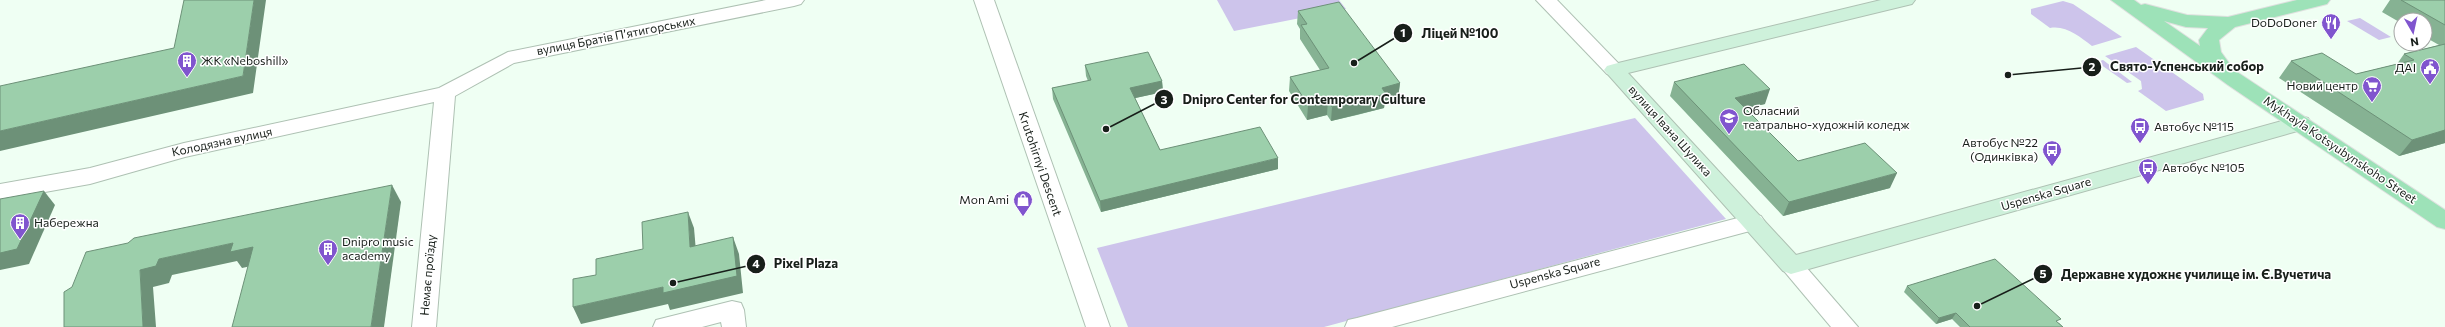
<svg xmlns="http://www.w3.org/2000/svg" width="2445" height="327" viewBox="0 0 2445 327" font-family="Commissioner,sans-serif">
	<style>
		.green { fill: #cdc4eb }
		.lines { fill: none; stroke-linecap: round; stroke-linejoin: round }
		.street-casing { stroke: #aec1b3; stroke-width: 2 }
		.secondary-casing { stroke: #aec1b3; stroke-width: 2 }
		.primary-casing { stroke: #dfe0df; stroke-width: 2 }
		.street { fill: #fff; fill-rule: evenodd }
		.secondary { fill: #cef1db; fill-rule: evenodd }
		.primary { fill: #9de2b8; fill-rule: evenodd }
		.wall { fill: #86b293 }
		.shaded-wall { fill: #6d9178 }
		.building { fill: #9ccfab; stroke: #6d9178 }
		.labels { text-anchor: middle; stroke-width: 3; stroke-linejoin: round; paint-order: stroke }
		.poi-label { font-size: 12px; fill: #181f1a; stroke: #fff; text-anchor: start }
		.street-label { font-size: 12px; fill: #181f1a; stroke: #fff }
		.leader { fill: none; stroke: #181f1a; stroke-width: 1.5 }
		.callout-dot { fill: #181f1a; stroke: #fff; stroke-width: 1.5 }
		.mark-label { font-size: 12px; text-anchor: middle; font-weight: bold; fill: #fff }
		.callout-label { font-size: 13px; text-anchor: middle; font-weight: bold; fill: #181f1a; stroke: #fff; stroke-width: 3; stroke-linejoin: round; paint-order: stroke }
	</style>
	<rect width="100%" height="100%" fill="#effff3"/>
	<g class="green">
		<path d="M 1217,0 L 1339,0 L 1346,9 L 1234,31 Z"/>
		<path d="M 2063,1 L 2073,4 L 2122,37 L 2092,46 C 2080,37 2066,25 2050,28 L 2031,14 L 2031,9 Z"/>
		<path d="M 2360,18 L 2391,37 L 2379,40 L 2347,21 Z"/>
		<path d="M 2136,47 L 2203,94 L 2204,100 L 2166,111 L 2138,91 L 2142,89 L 2141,81 L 2105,56 Z"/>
		<path d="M 2103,60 L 2132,82 L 2127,83 L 2097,62 Z"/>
		<path d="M 1635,118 L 1726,219 L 1324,327 L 1128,327 L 1097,248 Z"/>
	</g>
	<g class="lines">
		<defs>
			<g id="street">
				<path d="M 766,0 L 804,0 L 801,4 L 794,6 L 514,63 L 455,96 L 436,327 L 412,327 L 434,102 L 185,157 L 90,184 L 0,200 L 0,184 L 90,168 L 184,143 L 439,88 L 508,52 Z"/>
				<path d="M 974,0 L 994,0 L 1110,327 L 1086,327 Z"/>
				<path d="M 1536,0 L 1557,0 L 1621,66 L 1624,70 L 1621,74 L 1614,76 L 1607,74 Z"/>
				<path d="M 1753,214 L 1761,216 L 1765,222 L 1761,228 L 1392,327 L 1345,327 L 1348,320 L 1357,318 Z"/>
				<path d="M 1791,256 L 1799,259 L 1858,327 L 1831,327 L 1779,265 L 1783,259 Z"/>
				<path d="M 732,301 L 741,303 L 744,310 L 746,327 L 722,327 L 721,322 L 702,327 L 653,327 L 656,320 Z"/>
			</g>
			<path id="secondary" d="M 1881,0 L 1915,0 L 1912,4 L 1628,73 L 1796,255 L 2300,116 L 2308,118 L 2311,123 L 2308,128 L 1791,274 L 1783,271 L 1604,70 L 1607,66 L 1614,64 Z"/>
			<path id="primary" d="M 2111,0 L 2134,0 L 2141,5 L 2145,4 L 2187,15 L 2228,17 L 2297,0 L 2330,0 L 2327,4 L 2235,27 L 2219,40 L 2221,52 L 2234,70 L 2445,210 L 2445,229 L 2437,227 L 2228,85 ZM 2164,21 L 2186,27 L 2208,28 L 2199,40 L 2200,46 Z"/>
		</defs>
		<use href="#street" class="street-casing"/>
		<use href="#secondary" class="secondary-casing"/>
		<use href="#primary" class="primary-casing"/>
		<use href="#street" class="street"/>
		<use href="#secondary" class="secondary"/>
		<use href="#primary" class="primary"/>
	</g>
	<g class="wall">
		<path d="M 2390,0 L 2445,0 L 2445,143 L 2399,156 L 2279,78 L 2291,61 L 2356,74 L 2397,64 L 2404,54 L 2439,45 L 2425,37 L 2425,20 L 2401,20 L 2401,23 L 2382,12 Z"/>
		<path d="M 1298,11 L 1400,83 L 1398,98 L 1385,101 L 1384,108 L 1357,115 L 1331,121 L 1327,115 L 1307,120 L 1289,91 L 1290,77 L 1320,70 L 1300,39 L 1300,29 L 1297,24 Z"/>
		<path d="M 1085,65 L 1162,81 L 1163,92 L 1135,98 L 1160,150 L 1278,169 L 1101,212 L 1053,99 L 1052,88 L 1088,81 L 1086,76 Z"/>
		<path d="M 1674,82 L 1765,104 L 1745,108 L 1798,161 L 1890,188 L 1783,216 L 1670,96 Z"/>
		<path d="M 1907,286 L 2059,323 L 2063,327 L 1960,327 L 1952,319 L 1936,324 L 1904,292 Z"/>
	</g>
	<g class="shaded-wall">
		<path d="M 254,0 L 266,0 L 253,93 L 0,151 L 0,131 L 243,76 Z"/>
		<path d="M 1162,81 L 1163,92 L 1131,99 L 1130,88 Z"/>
		<path d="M 1400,83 L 1398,98 L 1385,101 L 1384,108 L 1331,121 L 1332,107 L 1382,88 Z"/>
		<path d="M 1770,89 L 1765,104 L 1730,112 L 1735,98 Z"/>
		<path d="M 1328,100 L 1327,115 L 1307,120 L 1308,105 Z"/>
		<path d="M 2445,130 L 2445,143 L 2399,156 L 2412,140 Z"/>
		<path d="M 1278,158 L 1278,169 L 1101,212 L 1100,201 Z"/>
		<path d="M 1897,173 L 1890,188 L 1783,216 L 1789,202 Z"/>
		<path d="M 392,185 L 401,202 L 384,327 L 371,327 Z"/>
		<path d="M 44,191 L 55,205 L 29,264 L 0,270 L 0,253 Z"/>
		<path d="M 688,212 L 694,228 L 697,263 L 690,247 Z"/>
		<path d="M 733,237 L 739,254 L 743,293 L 670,310 L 668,304 L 581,324 L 573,307 L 663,287 Z"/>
		<path d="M 233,243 L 253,247 L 265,263 L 242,268 L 237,261 L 172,275 L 169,283 L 153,287 L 156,327 L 143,327 L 140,270 L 159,259 Z"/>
		<path d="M 1956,313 L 1952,319 L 1936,324 L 1939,318 Z"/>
	</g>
	<g class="building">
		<path d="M 184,0 L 254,0 L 243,76 L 0,131 L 0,86 L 174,48 Z"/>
		<path d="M 2401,0 L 2445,0 L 2445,25 Z"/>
		<path d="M 1339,2 L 1400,83 L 1382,88 L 1386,94 L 1359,100 L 1332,107 L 1328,100 L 1308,105 L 1290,77 L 1329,68 L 1301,25 L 1307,24 L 1298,11 Z"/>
		<path d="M 2445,44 L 2445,130 L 2412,140 L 2291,61 L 2322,53 L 2356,74 L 2414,60 L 2404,54 Z"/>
		<path d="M 1148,52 L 1162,81 L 1130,88 L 1160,150 L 1260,127 L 1278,158 L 1100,201 L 1052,88 L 1091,80 L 1085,65 Z"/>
		<path d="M 1744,64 L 1770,89 L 1735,98 L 1798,161 L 1865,143 L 1897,173 L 1789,202 L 1674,82 Z"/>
		<path d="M 392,185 L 371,327 L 232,327 L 253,247 L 230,252 L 233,243 L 159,259 L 156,266 L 140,270 L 143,327 L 64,327 L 64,292 L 72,287 L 86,252 L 128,243 L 134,238 Z"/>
		<path d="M 44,191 L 17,249 L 0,253 L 0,199 Z"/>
		<path d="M 688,212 L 690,247 L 733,237 L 737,276 L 663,293 L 663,287 L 573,307 L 573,279 L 596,275 L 596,259 L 643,249 L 642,222 Z"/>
		<path d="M 1995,259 L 2061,319 L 2056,321 L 2063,327 L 1970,327 L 1956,313 L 1939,318 L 1907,286 Z"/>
	</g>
	<defs>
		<symbol id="restaurant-pin" viewBox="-11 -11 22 30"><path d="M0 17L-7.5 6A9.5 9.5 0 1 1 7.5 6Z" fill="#8055ce" stroke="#fff"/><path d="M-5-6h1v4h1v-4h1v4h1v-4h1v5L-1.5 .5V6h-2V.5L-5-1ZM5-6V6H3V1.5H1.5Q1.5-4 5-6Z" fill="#fff"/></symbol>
		<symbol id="building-pin" viewBox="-11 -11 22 30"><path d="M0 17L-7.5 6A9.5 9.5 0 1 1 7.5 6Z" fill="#8055ce" stroke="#fff"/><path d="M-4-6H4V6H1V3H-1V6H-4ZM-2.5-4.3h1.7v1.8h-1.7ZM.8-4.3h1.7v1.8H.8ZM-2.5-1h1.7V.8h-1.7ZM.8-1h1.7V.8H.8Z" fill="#fff"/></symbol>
		<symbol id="civic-pin" viewBox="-11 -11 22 30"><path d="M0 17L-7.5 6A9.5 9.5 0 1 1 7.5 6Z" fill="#8055ce" stroke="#fff"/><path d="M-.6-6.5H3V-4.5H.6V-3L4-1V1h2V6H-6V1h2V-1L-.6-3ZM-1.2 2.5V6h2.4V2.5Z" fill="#fff"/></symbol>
		<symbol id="supermarket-pin" viewBox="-11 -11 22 30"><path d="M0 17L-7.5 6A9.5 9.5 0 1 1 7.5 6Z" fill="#8055ce" stroke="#fff"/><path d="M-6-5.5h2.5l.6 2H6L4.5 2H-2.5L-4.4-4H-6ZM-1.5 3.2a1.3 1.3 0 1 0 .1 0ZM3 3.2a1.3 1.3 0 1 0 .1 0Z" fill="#fff"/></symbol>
		<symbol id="university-pin" viewBox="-11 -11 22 30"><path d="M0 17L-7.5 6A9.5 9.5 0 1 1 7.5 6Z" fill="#8055ce" stroke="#fff"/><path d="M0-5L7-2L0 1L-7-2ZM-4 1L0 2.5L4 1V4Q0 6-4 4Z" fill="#fff"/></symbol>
		<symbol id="bus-pin" viewBox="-11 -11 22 30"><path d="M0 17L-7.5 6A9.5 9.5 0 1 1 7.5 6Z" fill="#8055ce" stroke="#fff"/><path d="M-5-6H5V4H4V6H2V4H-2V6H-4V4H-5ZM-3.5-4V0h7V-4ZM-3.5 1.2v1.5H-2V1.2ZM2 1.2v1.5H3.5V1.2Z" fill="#fff"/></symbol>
		<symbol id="shop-pin" viewBox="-11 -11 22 30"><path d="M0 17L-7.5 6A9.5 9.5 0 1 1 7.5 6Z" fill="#8055ce" stroke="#fff"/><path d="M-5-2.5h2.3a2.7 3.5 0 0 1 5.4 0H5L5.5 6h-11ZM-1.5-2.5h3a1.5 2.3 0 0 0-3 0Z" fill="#fff"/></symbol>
	</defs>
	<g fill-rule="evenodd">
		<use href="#restaurant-pin" x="2320" y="12" width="22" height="30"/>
		<use href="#building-pin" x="176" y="50" width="22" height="30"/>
		<use href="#civic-pin" x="2419" y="57" width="22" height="30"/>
		<use href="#supermarket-pin" x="2361" y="75" width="22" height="30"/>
		<use href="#university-pin" x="1718" y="107" width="22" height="30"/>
		<use href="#bus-pin" x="2129" y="116" width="22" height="30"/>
		<use href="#bus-pin" x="2041" y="139" width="22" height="30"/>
		<use href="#bus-pin" x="2137" y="157" width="22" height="30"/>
		<use href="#shop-pin" x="1012" y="189" width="22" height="30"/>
		<use href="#building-pin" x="9" y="212" width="22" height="30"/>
		<use href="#building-pin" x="317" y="238" width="22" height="30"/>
	</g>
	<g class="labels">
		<g class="poi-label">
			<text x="2317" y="27" text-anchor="end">DoDoDoner</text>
			<text x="201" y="65">ЖК «Neboshill»</text>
			<text x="2416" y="72" text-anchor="end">ДАІ</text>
			<text x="2358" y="90" text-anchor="end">Новий центр</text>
			<text x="1743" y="115">Обласний<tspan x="1743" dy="14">театрально-художній коледж</tspan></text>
			<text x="2154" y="131">Автобус №115</text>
			<text x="2038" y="147" text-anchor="end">Автобус №22<tspan x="2038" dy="14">(Одинківка)</tspan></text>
			<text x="2162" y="172">Автобус №105</text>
			<text x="1009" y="204" text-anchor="end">Mon Ami</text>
			<text x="34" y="227">Набережна</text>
			<text x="342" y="246">Dnipro music<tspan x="342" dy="14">academy</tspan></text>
		</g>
		<g class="street-label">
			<text transform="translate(616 36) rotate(-11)" y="4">вулиця Братів Пʼятигорських</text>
			<text transform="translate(1670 131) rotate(48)" y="4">вулиця Івана Шулика</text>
			<text transform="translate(222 142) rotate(-12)" y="4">Колодязна вулиця</text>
			<text transform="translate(2340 150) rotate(34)" y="4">Mykhayla Kotsyubynskoho Street</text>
			<text transform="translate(1040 164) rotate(71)" y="4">Krutohirnyi Descent</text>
			<text transform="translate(2046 194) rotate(-16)" y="4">Uspenska Square</text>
			<text transform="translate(1555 273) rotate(-15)" y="4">Uspenska Square</text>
			<text transform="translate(428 275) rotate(-85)" y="4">Немає проїзду</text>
		</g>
	</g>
	<path class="leader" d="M1354 63L1403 33M2008 75L2092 67M1106 129L1164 99M673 283L756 264M1977 306L2043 274"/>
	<g class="callout-dot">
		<circle cx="1354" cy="63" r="4"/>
		<circle cx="2008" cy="75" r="4"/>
		<circle cx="1106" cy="129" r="4"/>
		<circle cx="673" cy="283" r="4"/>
		<circle cx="1977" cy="306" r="4"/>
		<circle cx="1403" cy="33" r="10"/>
		<circle cx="2092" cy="67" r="10"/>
		<circle cx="1164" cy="99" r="10"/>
		<circle cx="756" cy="264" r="10"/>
		<circle cx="2043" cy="274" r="10"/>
	</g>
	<g class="mark-label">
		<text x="1403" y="37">1</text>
		<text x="2092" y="71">2</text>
		<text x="1164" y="104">3</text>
		<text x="756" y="268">4</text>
		<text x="2043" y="278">5</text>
	</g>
	<g class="callout-label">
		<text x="1460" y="38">Ліцей №100</text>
		<text x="2187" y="71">Свято-Успенський собор</text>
		<text x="1304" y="104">Dnipro Center for Contemporary Culture</text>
		<text x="806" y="268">Pixel Plaza</text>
		<text x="2196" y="279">Державне художнє училище ім. Є.Вучетича</text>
	</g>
	<g transform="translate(2413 32) rotate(171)"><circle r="19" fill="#ffffff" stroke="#a3a5a3"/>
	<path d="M0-3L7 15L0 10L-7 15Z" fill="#8055ce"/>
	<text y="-6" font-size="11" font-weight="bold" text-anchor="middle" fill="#181f1a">N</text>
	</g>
</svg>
